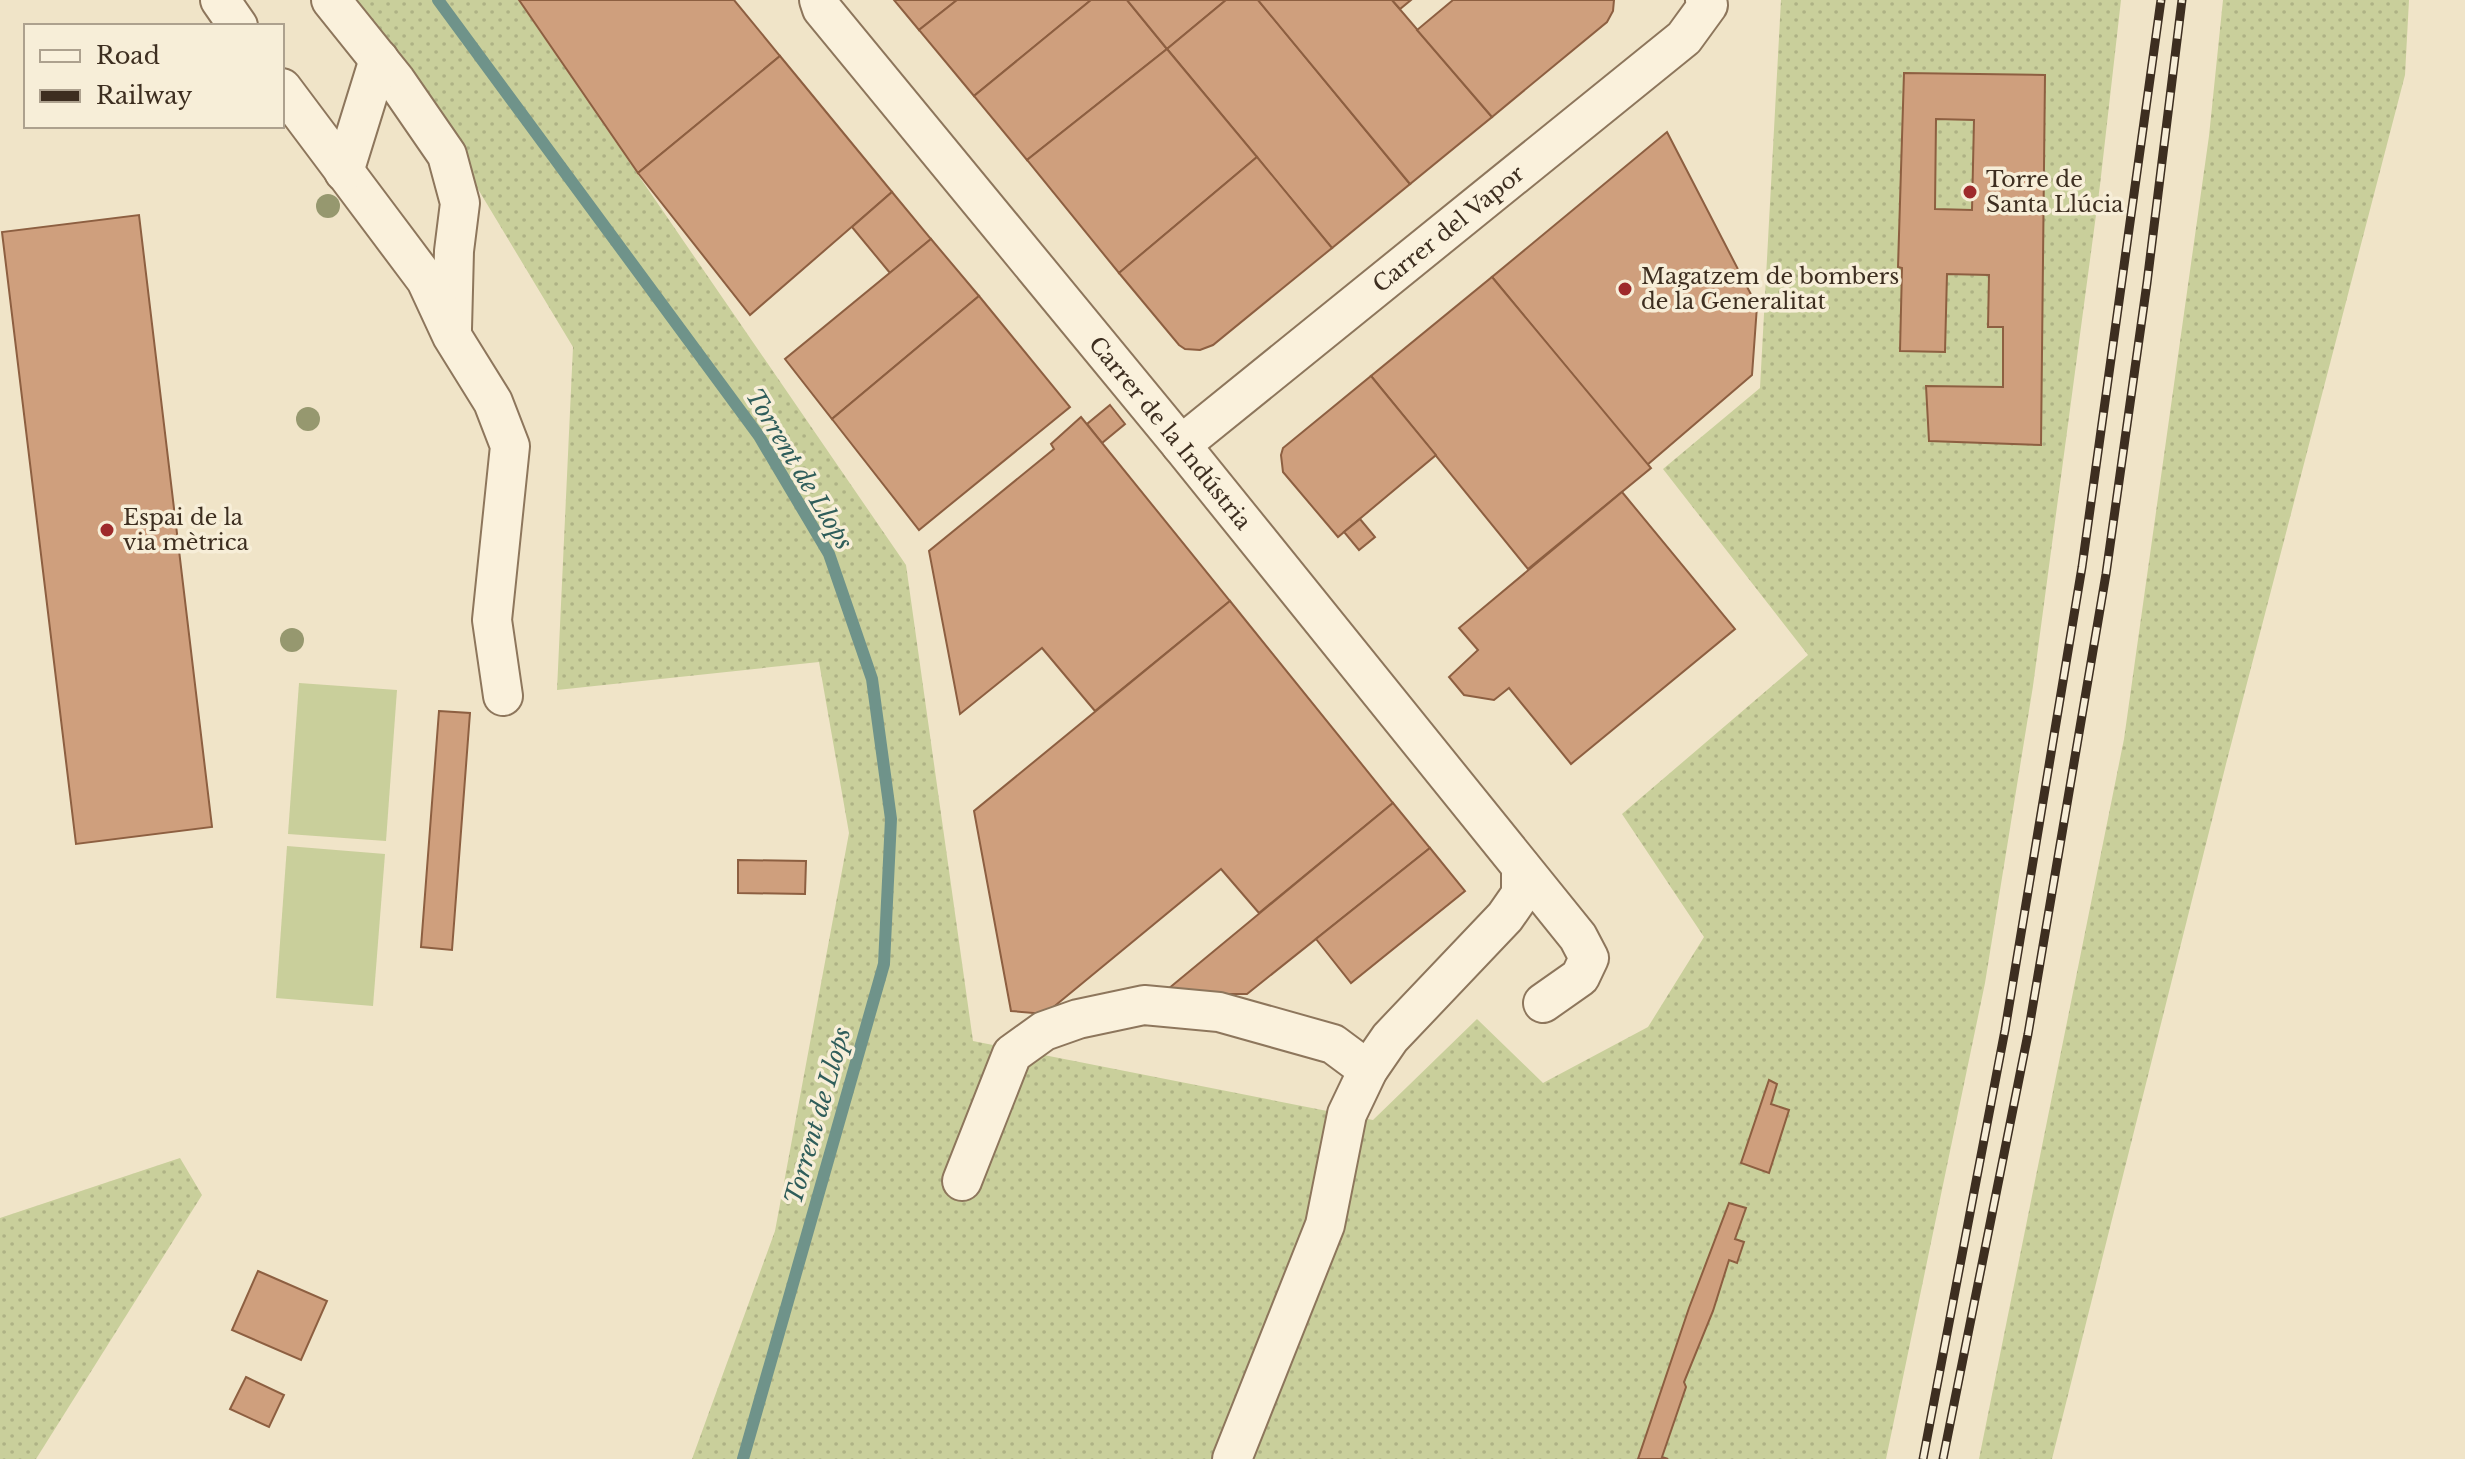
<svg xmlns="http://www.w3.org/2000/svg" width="2465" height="1459" viewBox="0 0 2465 1459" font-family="'Libre Baskerville',serif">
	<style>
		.grass { fill: url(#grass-dots) }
		.pitch { fill: #c9cf9b }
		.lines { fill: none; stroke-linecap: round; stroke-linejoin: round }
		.stream { stroke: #6f938a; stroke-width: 12 }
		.building { fill: #cf9f7d; stroke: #8d5f41; stroke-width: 2; fill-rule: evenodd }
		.minor-casing { stroke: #8d765c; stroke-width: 42 }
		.minor { stroke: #faf1dc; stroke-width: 38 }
		.rail-casing { stroke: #3d2e20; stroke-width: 9 }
		.rail { stroke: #f7eed8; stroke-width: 6; stroke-dasharray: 18; stroke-linecap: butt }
		.tree { fill: #96986f }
		.poi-dot { fill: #9e2a2b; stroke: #f7eed8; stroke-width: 3 }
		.labels { text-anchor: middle; stroke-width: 7; stroke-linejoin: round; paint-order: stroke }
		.poi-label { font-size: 22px; fill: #3d2e20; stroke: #f7eed8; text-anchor: start }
		.street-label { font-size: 22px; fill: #3d2e20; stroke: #f7eed8 }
		.water-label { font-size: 24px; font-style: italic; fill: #2f5d5a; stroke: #f7eed8 }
	</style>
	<defs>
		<pattern id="grass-dots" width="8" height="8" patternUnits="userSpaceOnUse" patternTransform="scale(2)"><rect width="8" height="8" fill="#c9cf9b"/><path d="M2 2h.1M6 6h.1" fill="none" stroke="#aeb285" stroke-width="1.8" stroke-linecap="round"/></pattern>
	</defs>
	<rect width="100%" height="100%" fill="#f0e4c8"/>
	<g class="grass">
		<path d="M 350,0 L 518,0 L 906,565 L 973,1041 L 1373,1120 L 1477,1019 L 1543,1083 L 1648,1027 L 1704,937 L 1622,814 L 1808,655 L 1663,469 L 1760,388 L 1781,0 L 2121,0 L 2100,185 L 2033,686 L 1985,983 L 1886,1459 L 692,1459 L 775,1231 L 849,833 L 819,662 L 557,690 L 573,347 L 440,126 Z"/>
		<path d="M 2223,0 L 2409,0 L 2405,75 L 2227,760 L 2052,1459 L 1979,1459 L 2124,739 L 2209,136 Z"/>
		<path d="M 180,1158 L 202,1195 L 36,1459 L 0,1459 L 0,1218 Z"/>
	</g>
	<g class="pitch">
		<path d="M 299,683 L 397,690 L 386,841 L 288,834 Z"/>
		<path d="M 287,846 L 385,854 L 373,1006 L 276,998 Z"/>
	</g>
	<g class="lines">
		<path class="stream" d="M 438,0 L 759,436 L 829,554 L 872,679 L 891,819 L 884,964 L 743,1459"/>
	</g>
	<g class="building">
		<path d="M 519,0 L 734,0 L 780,56 L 638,173 Z"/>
		<path d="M 894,0 L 957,0 L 919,30 Z"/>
		<path d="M 957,0 L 1091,0 L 974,96 L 919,30 Z"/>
		<path d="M 1091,0 L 1127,0 L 1167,49 L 1027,160 L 974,96 Z"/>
		<path d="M 1127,0 L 1226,0 L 1167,49 Z"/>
		<path d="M 1226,0 L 1258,0 L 1410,184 L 1332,248 L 1167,49 Z"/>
		<path d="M 1258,0 L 1392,0 L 1492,117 L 1410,184 Z"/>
		<path d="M 1392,0 L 1411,0 L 1400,9 Z"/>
		<path d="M 1453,0 L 1614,0 L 1613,11 L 1607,22 L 1492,117 L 1417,30 Z"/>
		<path d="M 1167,49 L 1257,157 L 1119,273 L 1027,160 Z"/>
		<path d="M 780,56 L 892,192 L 750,315 L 638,173 Z"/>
		<path d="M 1904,73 L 2045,75 L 2041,445 L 1929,441 L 1926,386 L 2003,387 L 2003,327 L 1988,327 L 1989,275 L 1947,274 L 1945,352 L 1900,351 L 1902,268 L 1898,267 ZM 1936,119 L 1974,120 L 1972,210 L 1935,209 Z"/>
		<path d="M 1667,132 L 1757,306 L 1752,375 L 1647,465 L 1492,277 Z"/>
		<path d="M 1257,157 L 1332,248 L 1213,345 L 1200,350 L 1185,349 L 1179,345 L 1119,273 Z"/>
		<path d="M 892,192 L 931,239 L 890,273 L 852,227 Z"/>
		<path d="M 139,215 L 212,827 L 76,844 L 2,232 Z"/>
		<path d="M 931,239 L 979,296 L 832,419 L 785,359 Z"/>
		<path d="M 1492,277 L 1651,468 L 1528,569 L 1371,376 Z"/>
		<path d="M 979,296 L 1070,407 L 919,530 L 832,419 Z"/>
		<path d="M 1371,376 L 1436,455 L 1338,537 L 1283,472 L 1281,455 L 1283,448 Z"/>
		<path d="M 1110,405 L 1125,424 L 1102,443 L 1087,424 Z"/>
		<path d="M 1081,417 L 1230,601 L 1095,711 L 1042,648 L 960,714 L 929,551 L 1054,449 L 1051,444 Z"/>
		<path d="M 1622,492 L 1735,629 L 1571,764 L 1509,688 L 1494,700 L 1464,695 L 1449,677 L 1478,650 L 1459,628 Z"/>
		<path d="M 1360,519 L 1375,537 L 1359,550 L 1344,532 Z"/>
		<path d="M 1230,601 L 1393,803 L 1259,913 L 1221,869 L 1045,1014 L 1011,1011 L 974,811 Z"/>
		<path d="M 439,711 L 470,713 L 452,950 L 421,947 Z"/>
		<path d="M 1393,803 L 1430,848 L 1247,994 L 1162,994 Z"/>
		<path d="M 1430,848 L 1465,891 L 1351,983 L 1316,939 Z"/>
		<path d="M 738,860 L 806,861 L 805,894 L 738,893 Z"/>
		<path d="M 1769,1080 L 1777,1084 L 1771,1104 L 1789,1110 L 1769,1173 L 1741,1163 Z"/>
		<path d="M 1729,1203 L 1746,1208 L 1735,1239 L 1744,1242 L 1737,1263 L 1729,1260 L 1713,1311 L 1684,1382 L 1686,1387 L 1662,1457 L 1668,1459 L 1638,1459 L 1689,1308 Z"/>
		<path d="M 258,1271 L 327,1301 L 301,1360 L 232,1330 Z"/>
		<path d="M 246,1377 L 284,1395 L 269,1427 L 230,1409 Z"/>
	</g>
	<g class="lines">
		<defs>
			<g id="minor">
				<path d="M 220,0 L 238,26"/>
				<path d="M 331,0 L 396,81 L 447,155 L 460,203 L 454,251 L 452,329"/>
				<path id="s1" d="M 819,0 L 822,9 L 1181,445 L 1578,937 L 1589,958 L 1580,977 L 1543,1003"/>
				<path d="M 282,88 L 426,280 L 452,336 L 493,402 L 510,446 L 492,620 L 503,696"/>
				<path d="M 344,172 L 379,59"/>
				<path id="s2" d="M 1181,445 L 1684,38 L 1708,5 L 1705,0"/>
				<path d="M 962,1181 L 1012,1054 L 1044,1031 L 1078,1019 L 1144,1005 L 1219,1012 L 1333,1044 L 1368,1070"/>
				<path d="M 1232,1459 L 1325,1225 L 1347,1114 L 1368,1070 L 1390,1038 L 1505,917 L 1521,894 L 1521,867"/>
			</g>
		</defs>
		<use href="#minor" class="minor-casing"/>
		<use href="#minor" class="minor"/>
		<defs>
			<g id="rail">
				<path d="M 1923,1459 L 2005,1030 L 2082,567 L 2161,0"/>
				<path d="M 1943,1459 L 2028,1034 L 2106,574 L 2147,283 L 2182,0"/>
			</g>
		</defs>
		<use href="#rail" class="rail-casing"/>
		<use href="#rail" class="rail"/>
	</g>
	<g class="tree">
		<circle cx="328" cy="206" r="12"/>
		<circle cx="308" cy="419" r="12"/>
		<circle cx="292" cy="640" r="12"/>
	</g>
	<g class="poi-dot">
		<circle cx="1970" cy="192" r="8"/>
		<circle cx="1625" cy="289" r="8"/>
		<circle cx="107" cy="530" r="8"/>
	</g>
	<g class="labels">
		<g class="poi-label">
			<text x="1986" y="187">Torre de<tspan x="1986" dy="25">Santa Llúcia</tspan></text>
			<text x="1641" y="284">Magatzem de bombers<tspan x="1641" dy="25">de la Generalitat</tspan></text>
			<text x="123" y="525">Espai de la<tspan x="123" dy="25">via mètrica</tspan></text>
		</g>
		<g class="street-label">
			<text dy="8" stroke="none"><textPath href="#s2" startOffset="344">Carrer del Vapor</textPath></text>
			<text dy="8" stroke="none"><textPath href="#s1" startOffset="558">Carrer de la Indústria</textPath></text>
		</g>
		<g class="water-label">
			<text transform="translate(799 469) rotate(59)" y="8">Torrent de Llops</text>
			<text transform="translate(818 1116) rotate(-74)" y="8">Torrent de Llops</text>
		</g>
	</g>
	<rect x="24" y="24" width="260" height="104" fill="#f7eed8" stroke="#ada18e" stroke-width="2"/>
	<rect x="40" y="50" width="40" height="12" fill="#faf1dc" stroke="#ada18e" stroke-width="2"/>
	<text x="96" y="64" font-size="24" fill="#3d2e20">Road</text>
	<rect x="40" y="90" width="40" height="12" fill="#3d2e20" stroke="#ada18e" stroke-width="2"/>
	<text x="96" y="104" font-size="24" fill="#3d2e20">Railway</text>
</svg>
